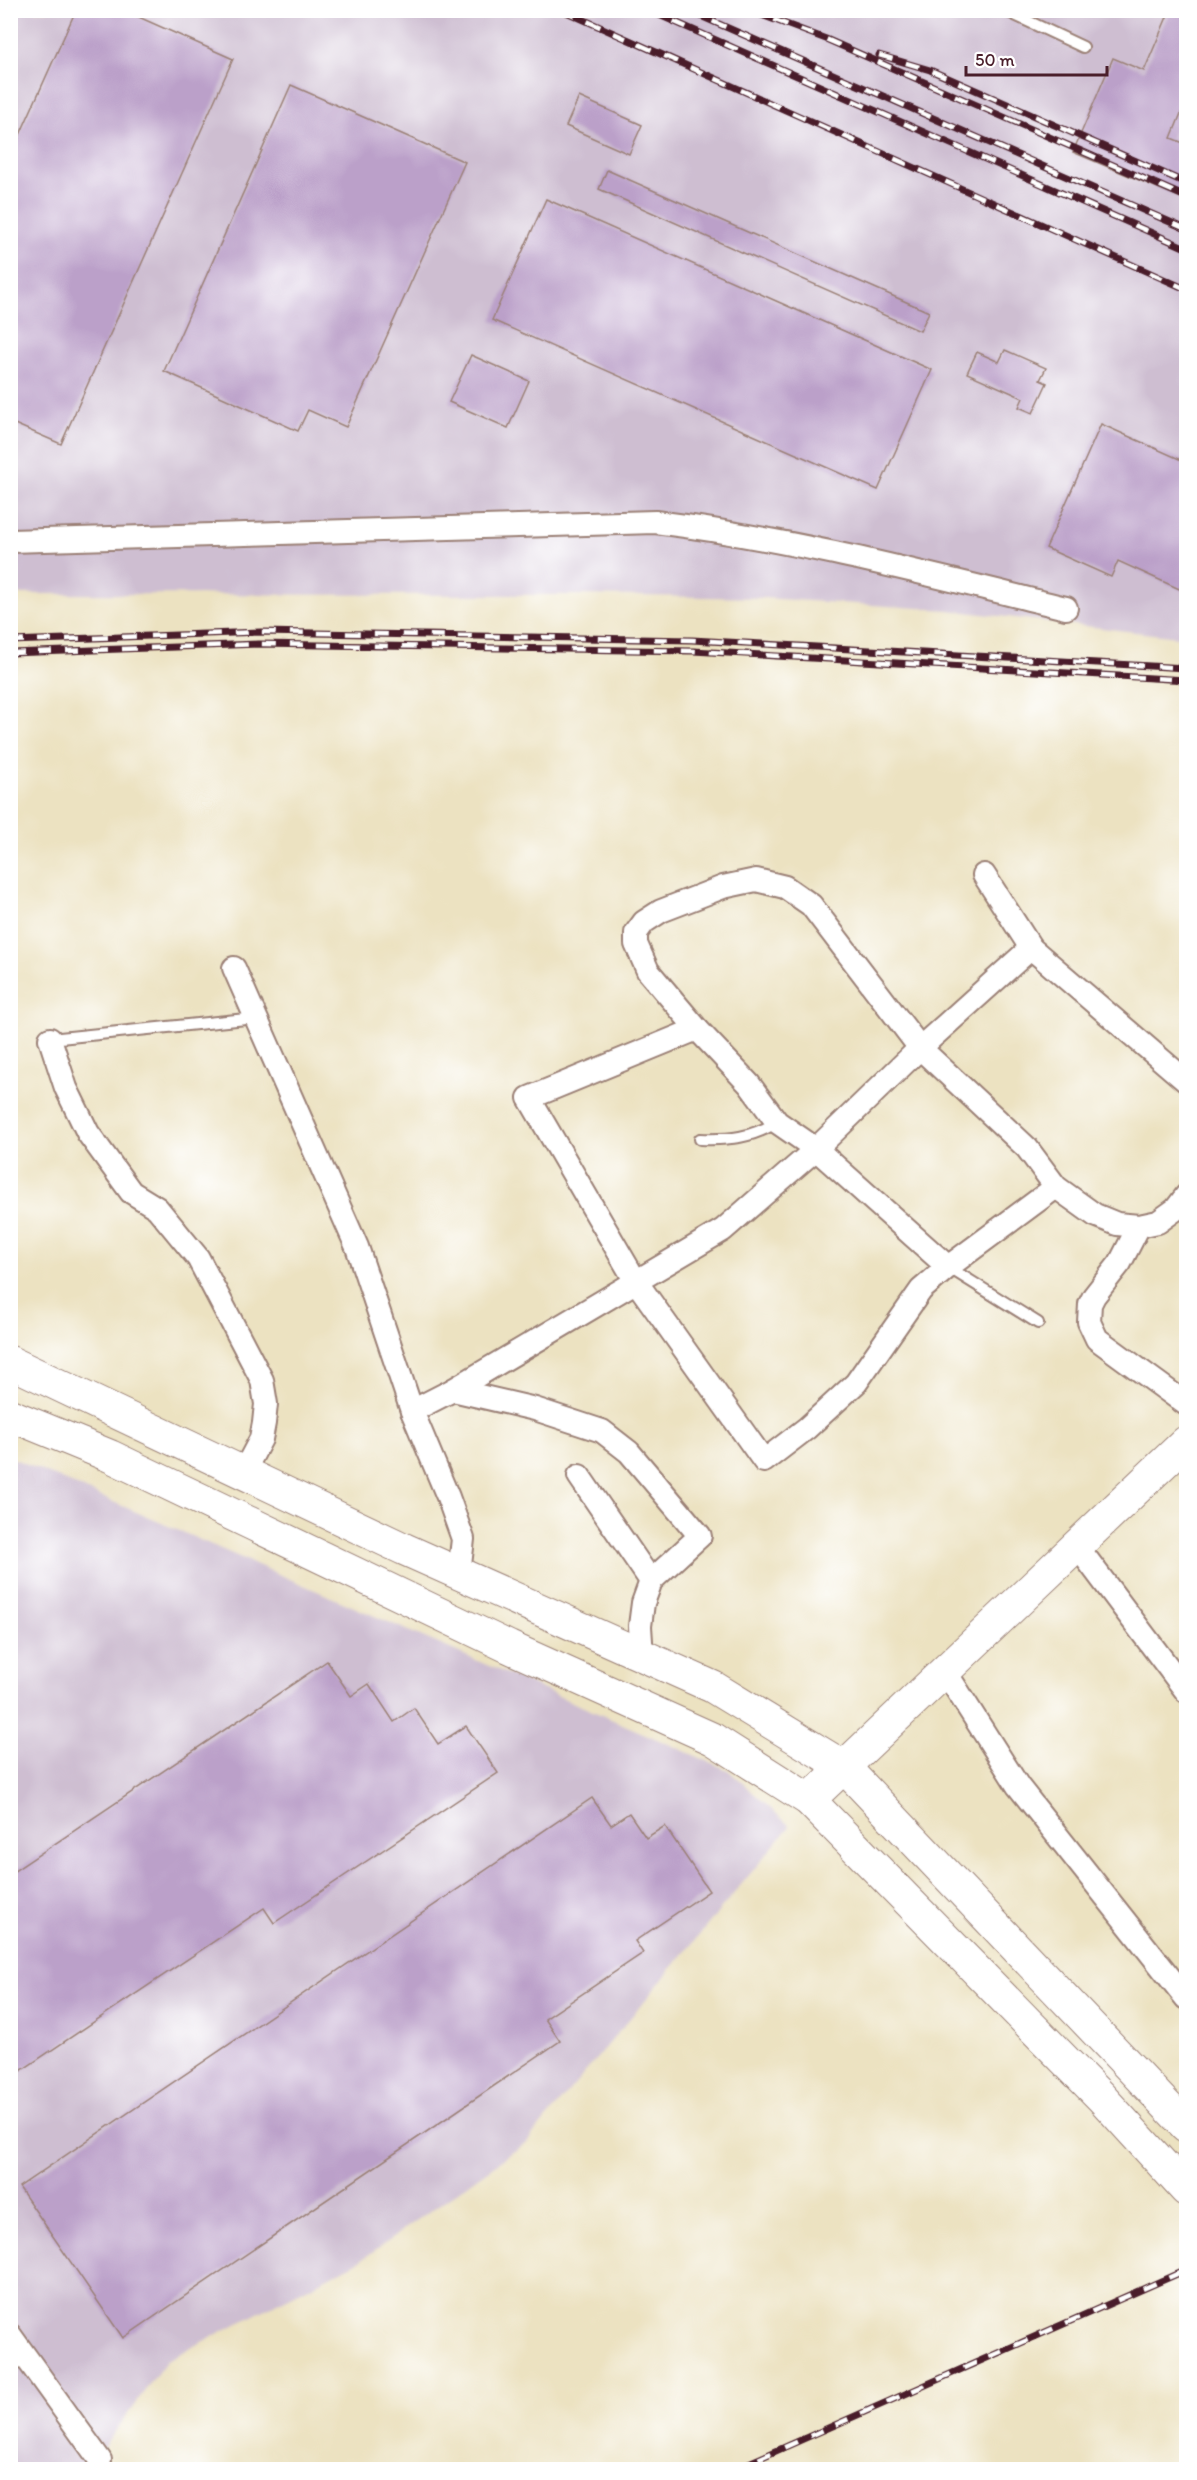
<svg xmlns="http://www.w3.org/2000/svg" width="1197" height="2480" viewBox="0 0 1197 2480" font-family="Itim,sans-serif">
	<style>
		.industrial { fill: #cebed1 }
		.building { fill: #bba0c9 }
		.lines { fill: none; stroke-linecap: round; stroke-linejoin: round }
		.lane-casing { stroke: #9b8076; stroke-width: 14 }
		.street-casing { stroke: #9b8076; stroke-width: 26 }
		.secondary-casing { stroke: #9b8076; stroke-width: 34 }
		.lane { stroke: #fff; stroke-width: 10 }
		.street { stroke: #fff; stroke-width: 22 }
		.secondary { stroke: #fff; stroke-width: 32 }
		.rail-casing { stroke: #4a1f2b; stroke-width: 7 }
		.rail { stroke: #fff; stroke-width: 4.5; stroke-dasharray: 14; stroke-linecap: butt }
	</style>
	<rect width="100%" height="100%" fill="#fff"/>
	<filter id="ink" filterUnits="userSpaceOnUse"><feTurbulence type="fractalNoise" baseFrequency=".0167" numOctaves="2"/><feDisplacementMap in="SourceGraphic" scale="12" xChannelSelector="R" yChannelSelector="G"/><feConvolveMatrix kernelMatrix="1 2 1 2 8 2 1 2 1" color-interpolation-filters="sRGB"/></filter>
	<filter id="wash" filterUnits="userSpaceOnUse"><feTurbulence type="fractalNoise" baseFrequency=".008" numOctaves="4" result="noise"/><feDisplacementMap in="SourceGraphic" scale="24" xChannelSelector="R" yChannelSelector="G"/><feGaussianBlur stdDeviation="1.35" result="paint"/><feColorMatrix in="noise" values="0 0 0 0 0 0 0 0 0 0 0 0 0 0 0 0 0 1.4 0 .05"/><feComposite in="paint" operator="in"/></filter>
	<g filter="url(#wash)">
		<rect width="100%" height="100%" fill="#ece2c1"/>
		<g class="industrial">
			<path d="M 11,11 L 1186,11 L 1186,638 L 948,610 L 763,598 L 577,595 L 11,594 Z"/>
			<path d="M 10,1457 L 728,1770 L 790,1826 L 527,2142 L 361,2260 L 167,2360 L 88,2469 L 11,2469 Z"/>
		</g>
		<g id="blocks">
			<g class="building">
				<path d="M 76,10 L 123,10 L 233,59 L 61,444 L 10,422 L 10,157 Z"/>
				<path d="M 1170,10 L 1186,10 L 1186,101 L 1171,138 L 1186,144 L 1186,200 L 1073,152 L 1113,58 L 1144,71 Z"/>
				<path d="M 291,85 L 465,162 L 346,427 L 308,410 L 298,431 L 164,371 Z"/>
				<path d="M 579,97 L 642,125 L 629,154 L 566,126 Z"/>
				<path d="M 607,170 L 929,312 L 920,331 L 599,189 Z"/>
				<path d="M 546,199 L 932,370 L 878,490 L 492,320 Z"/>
				<path d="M 1005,350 L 1046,368 L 1040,380 L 1047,383 L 1033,413 L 1019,407 L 1023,398 L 967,373 L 977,352 L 999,362 Z"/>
				<path d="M 471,355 L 529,381 L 508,428 L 449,402 Z"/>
				<path d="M 1101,424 L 1186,462 L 1186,592 L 1118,561 L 1111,577 L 1046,548 Z"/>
				<path d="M 327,1661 L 351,1696 L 369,1684 L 394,1722 L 414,1708 L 438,1744 L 466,1726 L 498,1773 L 274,1923 L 264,1908 L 10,2078 L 10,1874 Z"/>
				<path d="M 592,1798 L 611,1825 L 629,1813 L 646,1838 L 665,1826 L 709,1891 L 635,1941 L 643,1953 L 545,2019 L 560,2041 L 123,2338 L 19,2187 Z"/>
			</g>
		</g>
	</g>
	<g filter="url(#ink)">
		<use href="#blocks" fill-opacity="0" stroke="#9b8076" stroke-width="1.5"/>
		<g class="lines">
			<defs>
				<g id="lane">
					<path d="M 1004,10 L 1083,47"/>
					<path d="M 50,1039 L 256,1018"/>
					<path d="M 700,1139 C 729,1140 752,1138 777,1122"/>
					<path d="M 948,1267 L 1038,1323"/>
				</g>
				<g id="street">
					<path d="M 10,541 L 655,522 C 794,539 930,575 1066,608"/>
					<path d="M 984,875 L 1031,948 L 1186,1081"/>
					<path d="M 234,968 L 357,1247 L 412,1411 L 448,1497 L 463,1539 L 459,1574"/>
					<path d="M 697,1029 L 529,1098 L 635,1280 L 764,1461 L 807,1428 L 856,1383 L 921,1290 L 948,1267 L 1056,1187"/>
					<path d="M 50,1039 L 66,1088 L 88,1133 L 131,1192 L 157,1208 L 198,1258 L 262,1380 L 266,1404 L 264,1423 L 261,1439 L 243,1473"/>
					<path d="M 1139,1226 L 1120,1263 L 1094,1296 L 1090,1304 L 1089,1322 L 1097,1339 L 1186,1404"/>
					<path d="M 948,1267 L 816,1149 L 777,1122 L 749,1084 L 697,1029 L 648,971 L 636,944 L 636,933 L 644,922 L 661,911 L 723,887 L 756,880 L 785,887 L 811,905 L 920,1048 L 1027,1148 L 1056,1187 L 1095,1215 L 1117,1224 L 1139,1226 L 1158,1222 L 1176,1209 L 1186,1196"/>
					<path d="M 453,1390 L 535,1409 L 602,1431 L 629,1452 L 700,1536 L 651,1581 L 643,1603 L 640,1626 L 642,1656"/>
					<path d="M 412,1411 L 453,1390 L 723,1230 L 816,1149 L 920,1048 L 1031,948"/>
					<path d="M 579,1476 L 651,1581"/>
					<path d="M 1077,1546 L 1186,1691"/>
					<path d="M 945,1671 L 1018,1786 L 1186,1998"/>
					<path d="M 10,2335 L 100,2460"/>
				</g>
				<g id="secondary">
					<path d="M 10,1362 L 404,1549 L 713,1687 L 844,1767 L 1186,2126"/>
					<path d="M 10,1415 L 110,1456 L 509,1647 L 713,1739 L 809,1800 L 1101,2097 L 1186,2190"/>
					<path d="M 809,1800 L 1186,1442"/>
				</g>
			</defs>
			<use href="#lane" class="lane-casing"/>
			<use href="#street" class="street-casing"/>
			<use href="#secondary" class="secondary-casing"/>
			<use href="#lane" class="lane"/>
			<use href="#street" class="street"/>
			<use href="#secondary" class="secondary"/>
			<defs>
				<g id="rail">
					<path d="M 562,10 L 1186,289"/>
					<path d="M 648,10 L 1186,248"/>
					<path d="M 687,10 L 1186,229"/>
					<path d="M 748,10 L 826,39 L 1186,197"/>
					<path d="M 879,55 L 930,70 L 1186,183"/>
					<path d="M 10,641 L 261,632 L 692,640 L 1186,668"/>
					<path d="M 10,653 L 259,644 L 693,651 L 1186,680"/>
					<path d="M 733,2470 L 1186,2270"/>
				</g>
			</defs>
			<use href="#rail" class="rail-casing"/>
			<use href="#rail" class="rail"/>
		</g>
	</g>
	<rect width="1197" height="2480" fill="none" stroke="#fff" stroke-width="36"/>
	<path d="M966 66v9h141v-9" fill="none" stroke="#4a1f2b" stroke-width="3"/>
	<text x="975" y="66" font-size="18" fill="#4a1f2b" stroke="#ffffff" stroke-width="4.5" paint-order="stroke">50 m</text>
</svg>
